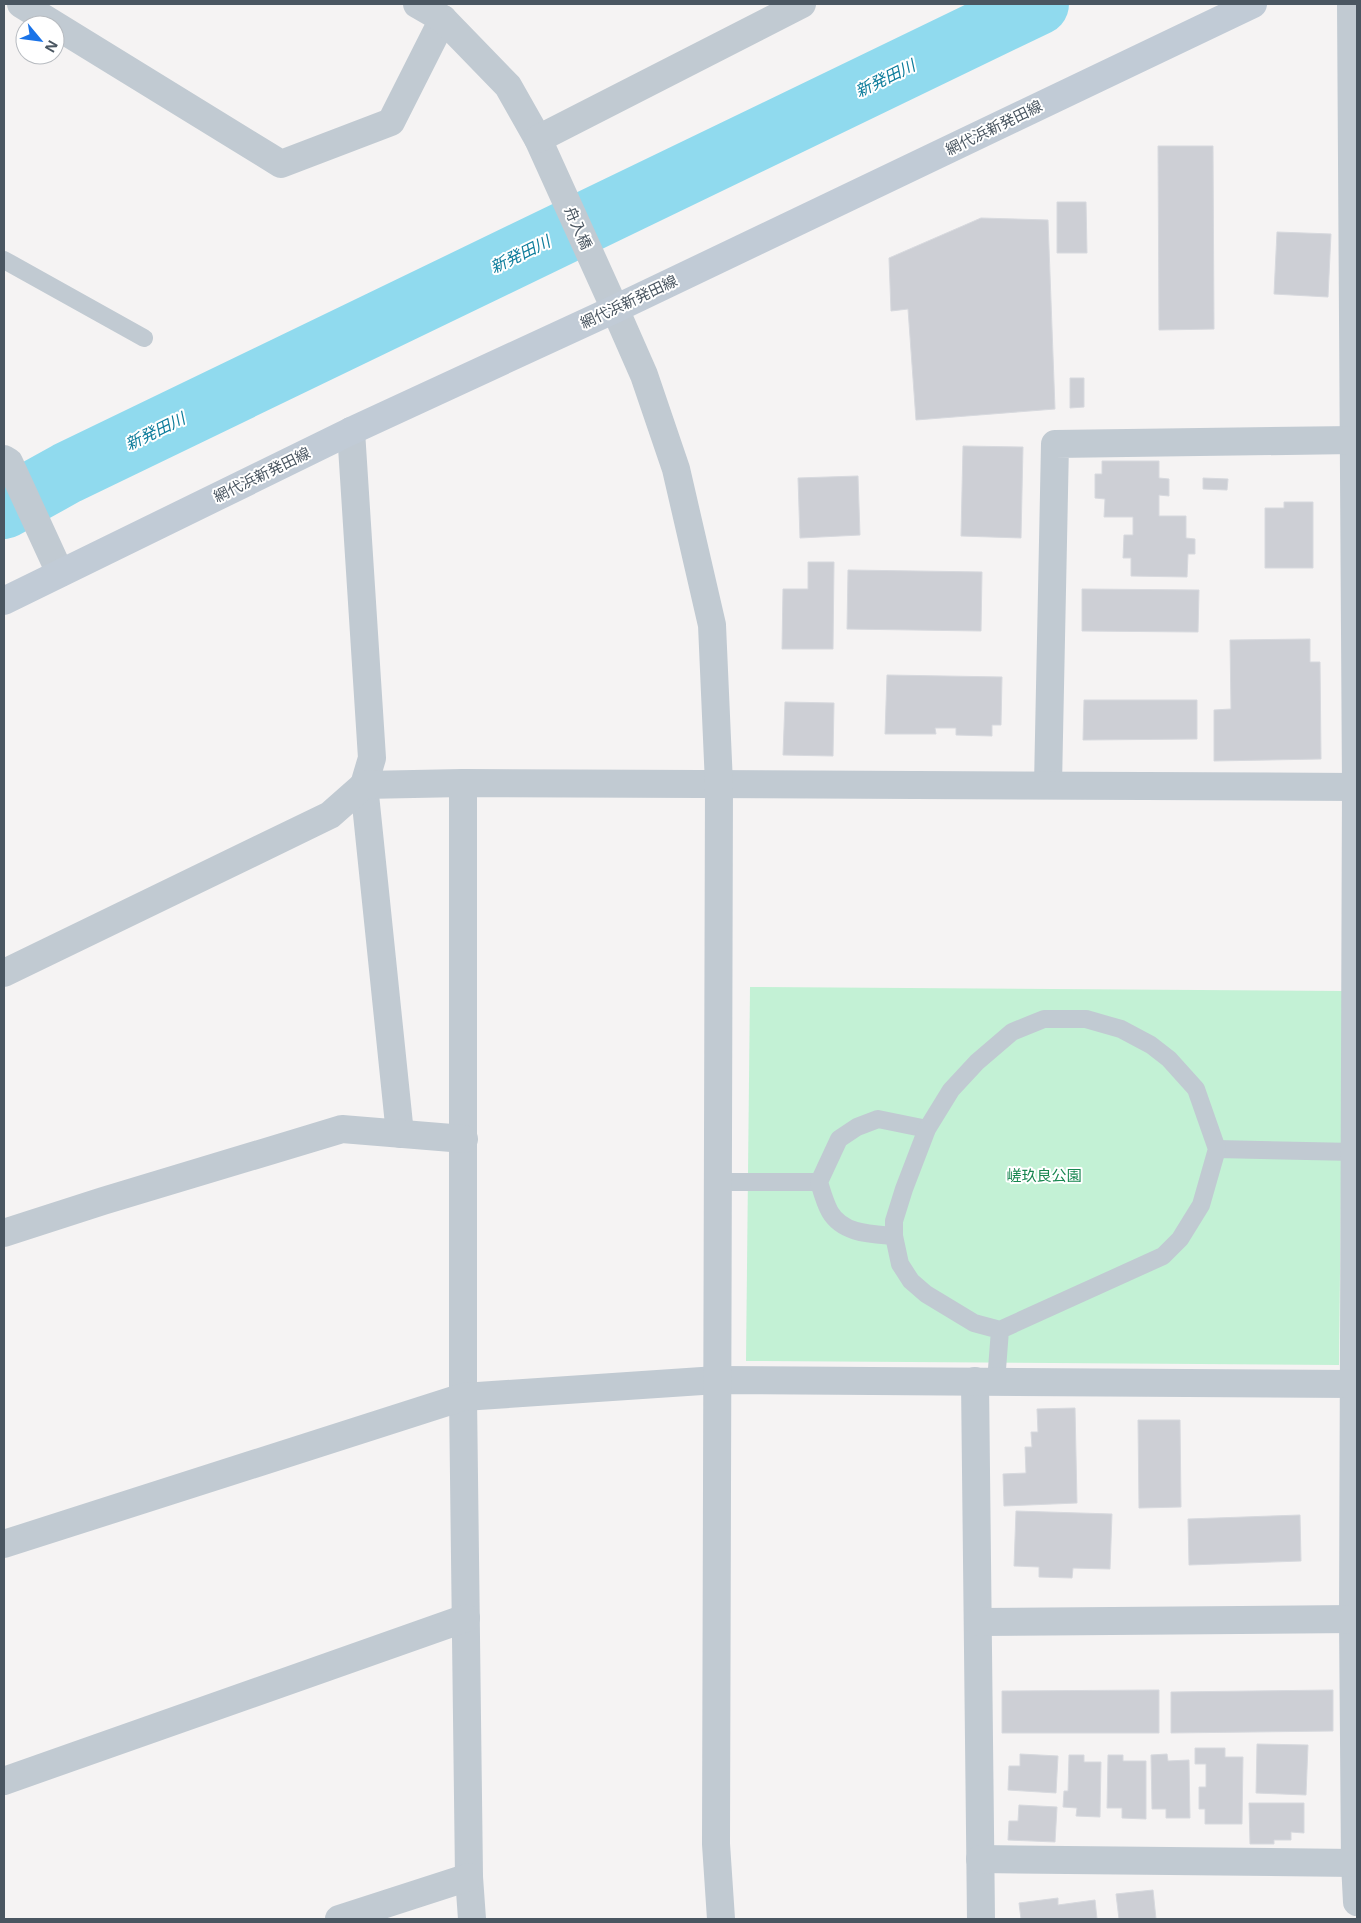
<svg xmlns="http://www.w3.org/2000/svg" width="1361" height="1923" viewBox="0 0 1361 1923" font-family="'Noto Sans','Noto Sans JP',sans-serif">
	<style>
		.green { fill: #c3f1d5 }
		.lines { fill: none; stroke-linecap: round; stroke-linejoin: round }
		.river { stroke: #90daee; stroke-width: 62 }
		.building { fill: #cdcfd5; stroke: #d7d9de }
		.service { stroke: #c1cad2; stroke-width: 18 }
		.minor { stroke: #c1cad2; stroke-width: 28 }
		.tertiary { stroke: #c1cad2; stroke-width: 28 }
		.secondary { stroke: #c1cbd6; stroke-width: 28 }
		.labels { text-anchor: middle; stroke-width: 4; stroke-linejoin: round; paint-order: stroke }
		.street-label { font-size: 15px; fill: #4a5661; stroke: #fff }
		.park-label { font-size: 15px; fill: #17864f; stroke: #fff }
		.water-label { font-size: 16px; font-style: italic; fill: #0c7c9b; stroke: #fff }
	</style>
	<rect width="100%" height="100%" fill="#f5f3f3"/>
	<path class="green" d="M 750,987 L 1343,991 L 1339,1365 L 746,1361 Z"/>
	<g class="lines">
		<path class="river" d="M 4,508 L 67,473 L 1038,4"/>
	</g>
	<g class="building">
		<path d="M 1158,146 L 1213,146 L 1214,329 L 1159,330 Z"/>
		<path d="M 1057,202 L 1086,202 L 1087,253 L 1057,253 Z"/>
		<path d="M 981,218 L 1048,220 L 1055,409 L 916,420 L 908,309 L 891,311 L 889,258 Z"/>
		<path d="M 1277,232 L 1331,234 L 1328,297 L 1274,294 Z"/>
		<path d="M 1070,378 L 1084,378 L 1084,407 L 1070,408 Z"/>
		<path d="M 963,446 L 1023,447 L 1021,538 L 961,536 Z"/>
		<path d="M 1102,461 L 1159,461 L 1159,478 L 1169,479 L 1169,496 L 1159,495 L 1159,516 L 1186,516 L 1186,538 L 1195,539 L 1195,554 L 1188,554 L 1187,577 L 1131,576 L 1131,558 L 1123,558 L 1124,535 L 1133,535 L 1133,517 L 1104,517 L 1105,499 L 1095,498 L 1095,474 L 1102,474 Z"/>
		<path d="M 858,476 L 860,535 L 800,538 L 798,478 Z"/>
		<path d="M 1203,478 L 1228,479 L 1227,490 L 1203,489 Z"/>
		<path d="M 1284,502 L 1313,502 L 1313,568 L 1265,568 L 1265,508 L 1284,508 Z"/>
		<path d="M 808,562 L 834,562 L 833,649 L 782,649 L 783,589 L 808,589 Z"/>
		<path d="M 848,570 L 982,572 L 981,631 L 847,629 Z"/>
		<path d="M 1082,589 L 1199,590 L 1198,632 L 1082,631 Z"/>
		<path d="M 1310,639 L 1310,662 L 1320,662 L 1321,759 L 1214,761 L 1214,710 L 1231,709 L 1230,640 Z"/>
		<path d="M 887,675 L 1002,677 L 1001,725 L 992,725 L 992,736 L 956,735 L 956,728 L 935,728 L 936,734 L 885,734 Z"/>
		<path d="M 1084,700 L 1197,700 L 1197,739 L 1083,740 Z"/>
		<path d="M 785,702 L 834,703 L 833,756 L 783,755 Z"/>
		<path d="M 1075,1408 L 1077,1503 L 1004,1506 L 1003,1474 L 1026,1473 L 1025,1447 L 1032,1447 L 1031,1432 L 1038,1432 L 1037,1409 Z"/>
		<path d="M 1138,1420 L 1180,1420 L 1181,1507 L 1139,1508 Z"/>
		<path d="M 1016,1511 L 1112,1514 L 1110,1569 L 1073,1568 L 1072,1578 L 1039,1577 L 1039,1567 L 1014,1566 Z"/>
		<path d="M 1300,1515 L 1301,1561 L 1189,1565 L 1188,1519 Z"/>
		<path d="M 1159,1690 L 1159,1733 L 1002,1733 L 1002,1691 Z"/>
		<path d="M 1333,1690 L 1333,1731 L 1171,1733 L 1171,1692 Z"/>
		<path d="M 1257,1744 L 1308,1745 L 1306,1795 L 1256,1793 Z"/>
		<path d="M 1195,1748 L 1225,1748 L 1225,1757 L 1243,1757 L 1242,1824 L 1205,1824 L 1205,1809 L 1199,1809 L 1199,1787 L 1206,1787 L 1206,1764 L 1195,1764 Z"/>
		<path d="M 1020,1754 L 1058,1756 L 1056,1793 L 1008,1790 L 1009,1766 L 1020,1766 Z"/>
		<path d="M 1167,1754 L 1168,1761 L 1189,1760 L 1190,1818 L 1166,1818 L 1166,1809 L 1152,1809 L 1151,1755 Z"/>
		<path d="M 1069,1755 L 1084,1755 L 1084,1762 L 1101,1762 L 1100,1817 L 1076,1816 L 1077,1808 L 1063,1807 L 1064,1791 L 1068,1791 Z"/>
		<path d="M 1108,1755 L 1123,1755 L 1123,1761 L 1146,1761 L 1146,1819 L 1122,1818 L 1122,1808 L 1107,1808 Z"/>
		<path d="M 1249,1803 L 1304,1803 L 1304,1833 L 1291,1832 L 1291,1840 L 1274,1840 L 1274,1844 L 1250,1844 Z"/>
		<path d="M 1019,1805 L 1057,1807 L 1055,1842 L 1008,1840 L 1009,1821 L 1018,1821 Z"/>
		<path d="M 1153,1890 L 1156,1919 L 1119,1919 L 1116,1894 Z"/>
		<path d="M 1058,1898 L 1058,1905 L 1095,1900 L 1097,1919 L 1021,1919 L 1019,1903 Z"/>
	</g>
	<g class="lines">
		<g class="service">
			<path d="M 4,260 L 144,338"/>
			<path d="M 1217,1149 L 1355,1152"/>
			<path d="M 718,1182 L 819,1182"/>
			<path d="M 894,1236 C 871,1234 843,1234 830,1212 C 825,1203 822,1192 819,1182 L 839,1139 L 857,1127 L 878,1119 L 927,1129"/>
			<path d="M 996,1382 L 1000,1330 L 1163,1256 L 1180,1239 L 1201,1205 L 1217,1149 L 1196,1089 L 1169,1059 L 1151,1045 L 1121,1029 L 1086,1019 L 1044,1019 L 1012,1032 L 977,1062 L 951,1090 L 927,1129 L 904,1189 L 894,1221 L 894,1236 L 900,1264 L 911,1281 L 926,1294 L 974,1323 L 1000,1330"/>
		</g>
		<g class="minor">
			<path d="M 21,4 L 281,164 L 391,122 L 443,19"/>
			<path d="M 417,4 L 443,19 L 508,86 L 538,139 L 615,309"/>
			<path d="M 1351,4 L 1356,787 L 1353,1619 L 1355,1863 L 1357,1902"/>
			<path d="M 538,139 L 802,4"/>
			<path d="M 351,431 L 372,758 L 364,785 L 400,1134"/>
			<path d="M 4,459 L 9,462 L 60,573"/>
			<path d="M 463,783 L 463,1397 L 469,1877 L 472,1919"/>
			<path d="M 1048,785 L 1055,444 L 1354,440"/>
			<path d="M 4,973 L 330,815 L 364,785 L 463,783 L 1356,787"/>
			<path d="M 4,1233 L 103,1201 L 342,1129 L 464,1139"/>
			<path d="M 975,1381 L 981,1919"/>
			<path d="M 4,1544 L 463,1397 L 717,1380 L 1354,1384"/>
			<path d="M 978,1622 L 1353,1619"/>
			<path d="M 4,1781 L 466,1618"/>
			<path d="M 980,1859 L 1355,1863"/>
			<path d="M 339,1919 L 469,1877"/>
		</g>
		<path class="tertiary" d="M 615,309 L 644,375 L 676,469 L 712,625 L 719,784 L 716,1844 L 721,1919"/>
		<path class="secondary" d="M 4,601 L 351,431 L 615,309 L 1253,4"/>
	</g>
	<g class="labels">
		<g class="street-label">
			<text transform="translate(994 128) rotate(-26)" y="5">網代浜新発田線</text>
			<text transform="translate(578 228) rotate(66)" y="5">舟入橋</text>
			<text transform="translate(629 302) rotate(-25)" y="5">網代浜新発田線</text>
			<text transform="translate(262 475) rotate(-26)" y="5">網代浜新発田線</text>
		</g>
		<g class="park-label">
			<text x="1044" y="1181">嵯玖良公園</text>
		</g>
		<g class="water-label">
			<text transform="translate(885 78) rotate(-26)" y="6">新発田川</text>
			<text transform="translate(520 254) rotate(-26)" y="6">新発田川</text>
			<text transform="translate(155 431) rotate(-26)" y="6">新発田川</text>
		</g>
	</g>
	<rect width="1361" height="1923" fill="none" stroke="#4a5661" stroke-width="10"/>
	<g transform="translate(40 40) rotate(119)"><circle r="24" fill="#ffffff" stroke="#b7bbc0"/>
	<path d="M0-4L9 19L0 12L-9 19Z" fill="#1a73e8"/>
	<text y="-8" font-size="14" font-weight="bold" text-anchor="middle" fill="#4a5661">N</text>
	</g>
</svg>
